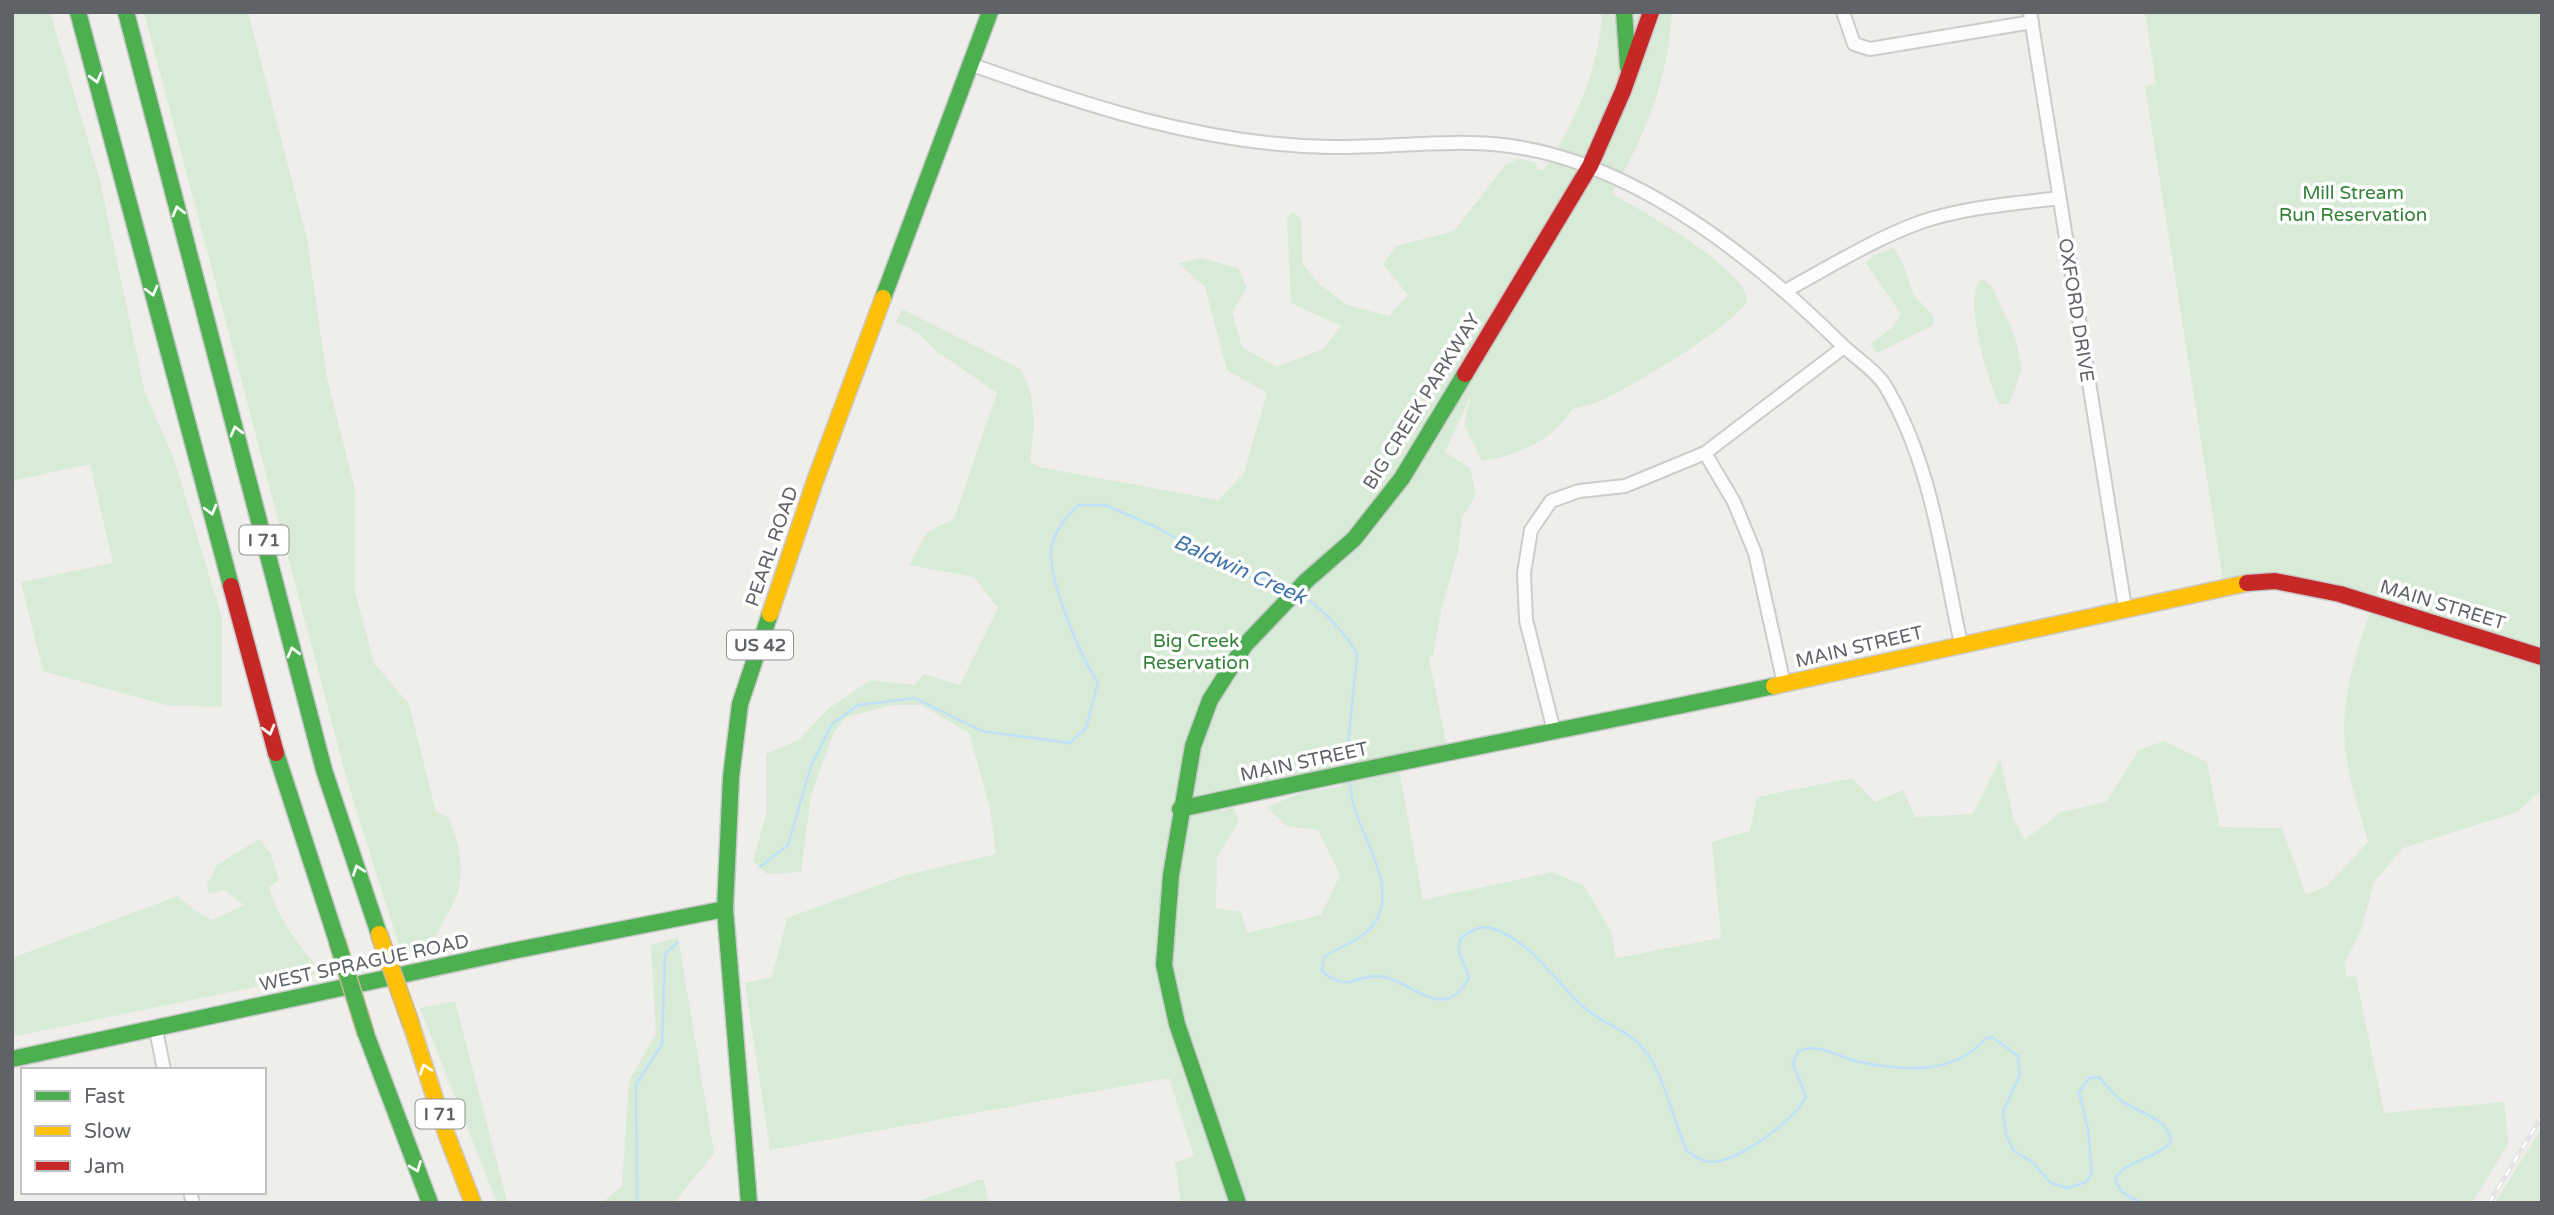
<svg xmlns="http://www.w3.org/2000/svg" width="2554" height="1215" viewBox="0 0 2554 1215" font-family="'Varela Round',sans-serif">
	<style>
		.green { fill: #d8ebd6; fill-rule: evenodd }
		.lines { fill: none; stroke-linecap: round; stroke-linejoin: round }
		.stream { stroke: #bfe0f9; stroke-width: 2.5 }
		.street-casing { stroke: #cbcccc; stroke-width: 16 }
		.fast-casing { stroke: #cacacb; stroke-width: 19 }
		.slow-casing { stroke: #cacacb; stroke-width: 19 }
		.jam-casing { stroke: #cacacb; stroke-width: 19 }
		.street { stroke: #fdfcfc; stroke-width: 12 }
		.fast { stroke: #4caf50; stroke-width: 16 }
		.slow { stroke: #ffc107; stroke-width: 16 }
		.jam { stroke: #c62828; stroke-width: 16 }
		.rail-casing { stroke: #e4e4e4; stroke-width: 5 }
		.rail { stroke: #fff; stroke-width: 2.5; stroke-dasharray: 8; stroke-linecap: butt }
		.fast-bridge-casing { stroke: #c8b996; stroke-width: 19; stroke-linecap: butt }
		.slow-bridge-casing { stroke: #c8b996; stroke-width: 19; stroke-linecap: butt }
		.fast-bridge { stroke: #4caf50; stroke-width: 16 }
		.slow-bridge { stroke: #ffc107; stroke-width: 16 }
		.oneway { stroke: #f6fbf6 }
		.labels { text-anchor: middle; stroke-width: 7; stroke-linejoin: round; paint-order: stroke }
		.shield { fill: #fff; stroke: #8f9295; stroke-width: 2 }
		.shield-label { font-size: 18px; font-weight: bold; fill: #5f6368 }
		.park-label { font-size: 19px; fill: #348238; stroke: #fff }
		.street-label { font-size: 19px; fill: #5f6368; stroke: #fff }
		.water-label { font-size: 21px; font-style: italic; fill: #4174aa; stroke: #fff }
	</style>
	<rect width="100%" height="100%" fill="#efeeea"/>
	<g class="green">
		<path d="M 12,12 L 50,12 L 100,181 L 145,393 L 173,456 L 222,618 L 222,707 L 166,705 L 43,671 L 21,582 L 113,563 L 90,464 L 12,481 Z"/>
		<path d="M 144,12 L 248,12 L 307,239 L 327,379 L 355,490 L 355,591 L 374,663 L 409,704 L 436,812 L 448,817 C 458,841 466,868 457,894 C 450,914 436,928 432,950 L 401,952 L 347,780 Z"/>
		<path d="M 1602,12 L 1672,12 C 1669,78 1644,137 1612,194 C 1640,209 1746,269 1747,300 C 1737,325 1626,390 1598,402 C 1590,405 1581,407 1572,409 C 1555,440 1516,456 1482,461 L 1464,425 L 1471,395 L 1445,452 L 1470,468 L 1476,495 L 1462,517 L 1458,552 L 1442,607 L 1433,655 L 1429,659 L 1448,752 L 1398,764 L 1423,900 L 1553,872 L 1584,886 L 1611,931 L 1616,958 L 1721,938 L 1712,842 L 1750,831 L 1757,797 L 1852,778 L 1875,802 L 1903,790 L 1915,817 L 1973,814 L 2000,759 L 2014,820 L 2025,840 L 2061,812 L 2106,802 L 2139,750 L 2164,741 L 2207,762 L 2220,827 L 2282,828 L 2306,895 L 2327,886 L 2368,842 C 2358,805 2343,764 2344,725 C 2345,686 2359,645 2371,608 L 2542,660 L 2542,790 L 2517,812 L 2403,848 L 2374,882 L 2361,930 L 2344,964 L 2347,977 L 2356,976 L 2384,1113 L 2504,1102 L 2508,1144 L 2472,1203 L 1181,1203 L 1175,1163 L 1194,1156 L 1169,1078 L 770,1150 L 745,983 L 772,977 L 787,918 L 906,875 L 996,854 L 990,808 L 969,733 L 921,705 L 893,705 L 846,717 L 833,734 L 811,796 L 801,872 L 767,874 L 753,861 L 767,811 L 766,754 L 800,739 L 828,709 L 870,680 L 914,685 L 924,674 L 960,685 L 998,608 L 974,577 L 909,565 L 927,532 L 954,519 L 997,393 L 936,351 L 917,332 L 896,322 L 902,309 L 1019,368 C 1038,394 1034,431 1030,461 L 1039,467 L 1218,500 L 1244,473 L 1267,393 L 1227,370 L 1205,287 L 1178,263 L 1201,258 L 1238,268 L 1247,288 L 1232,312 L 1242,347 L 1277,367 L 1323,349 L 1341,326 L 1291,303 L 1287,220 L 1292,212 L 1301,218 L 1303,264 L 1319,284 L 1347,305 L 1389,316 L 1408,295 L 1383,264 L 1396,246 L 1454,231 L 1505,165 L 1518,159 L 1535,162 L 1537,169 L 1544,170 C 1575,122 1599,71 1602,12 ZM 1340,776 L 1342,786 L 1302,793 L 1266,807 L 1287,826 L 1318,830 L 1340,875 L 1321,915 L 1247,933 L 1241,912 L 1216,908 L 1217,857 L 1239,821 L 1233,807 L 1222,811 L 1219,801 Z"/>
		<path d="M 2145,12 L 2542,12 L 2542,655 L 2277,575 L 2224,587 L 2145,86 L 2156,84 Z"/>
		<path d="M 1893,248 L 1903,263 L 1913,294 L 1934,317 L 1933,325 L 1877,353 L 1870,344 L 1893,327 L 1901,314 L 1866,263 L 1872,256 Z"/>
		<path d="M 1984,280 L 1991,285 L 2014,334 L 2022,368 L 2009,405 L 1998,403 C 1987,375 1965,307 1979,281 Z"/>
		<path d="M 259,839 L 271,854 L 279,880 L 269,887 C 279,922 300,945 322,973 L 12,1037 L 12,958 L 178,896 L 195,911 L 213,920 L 244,905 L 224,890 L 209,894 L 207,885 L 217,865 Z"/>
		<path d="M 678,937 L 714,1153 L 674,1203 L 602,1203 L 622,1186 L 629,1081 L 656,1034 L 651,945 Z"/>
		<path d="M 455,1001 L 507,1201 L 508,1203 L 497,1203 L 420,1008 Z"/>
		<path d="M 2542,1128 L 2542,1203 L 2495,1203 Z"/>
		<path d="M 983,1179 L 989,1203 L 912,1203 Z"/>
	</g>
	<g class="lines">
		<g class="stream">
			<path d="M 1302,596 C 1317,604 1352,639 1357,655 L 1346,765"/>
			<path d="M 1349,778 C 1351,789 1352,800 1355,810 C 1365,842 1398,891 1374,924 C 1362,940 1339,947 1324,957 L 1322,971 C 1349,995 1357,972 1384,977 C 1413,982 1445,1025 1469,977 L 1459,952 L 1460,939 C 1470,930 1481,924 1494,929 C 1531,941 1557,984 1586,1009 C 1609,1029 1634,1029 1652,1061 C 1668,1090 1674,1122 1687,1151 C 1695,1156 1702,1162 1712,1162 C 1739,1161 1795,1120 1806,1097 L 1793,1064 L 1798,1051 C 1820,1042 1839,1058 1860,1062 C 1904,1071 1955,1075 1986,1038 L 1992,1037 L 2018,1056 L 2020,1075 L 2003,1112 L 2006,1135 L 2014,1151 L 2031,1161 L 2051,1183 L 2068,1188 L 2086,1182 L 2092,1173 L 2088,1130 L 2079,1092 L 2089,1078 L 2099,1077 C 2106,1086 2113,1094 2122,1101 C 2139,1114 2169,1117 2171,1142 C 2155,1159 2128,1160 2115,1178 C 2120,1195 2128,1196 2143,1203"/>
			<path d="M 760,867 L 788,845 L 811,766 L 832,724 L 858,705 L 915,698 L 982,731 L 1070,743 L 1086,728 L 1098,682 C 1081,661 1045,572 1052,545 C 1056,528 1067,517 1078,505 L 1105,505 L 1154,526 L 1247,576 L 1274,580 L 1290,589"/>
			<path d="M 637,1203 L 636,1085 L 662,1044 L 665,954 L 678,942"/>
		</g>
		<defs>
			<g id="street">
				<path d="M 1843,12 L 1854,44 L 1870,49 L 2032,22"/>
				<path d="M 2030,12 L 2125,608"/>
				<path d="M 970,64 C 1087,106 1205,145 1330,147 C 1390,148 1450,138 1510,146 C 1634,163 1753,257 1840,343 C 1854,357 1876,370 1886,387 C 1932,465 1942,557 1961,644"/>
				<path d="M 1787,290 C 1831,266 1874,239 1921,222 C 1965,207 2013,204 2059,198"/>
				<path d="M 1705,453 L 1734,502 L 1755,553 L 1784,684"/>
				<path d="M 1554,731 L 1526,620 L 1524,573 L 1531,530 L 1551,501 L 1579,491 L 1625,486 L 1705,453 L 1844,347"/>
				<path d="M 156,1030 L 164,1070"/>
				<path d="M 190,1192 L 193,1203"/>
			</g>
			<g id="fast">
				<path d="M 78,12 L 231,586"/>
				<path d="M 126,12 L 324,770 L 379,934"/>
				<path d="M 1624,12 L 1628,67"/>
				<path d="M 883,298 L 990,12"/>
				<path d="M 276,753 L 337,941"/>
				<path d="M 1180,809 C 1377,765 1576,728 1774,686"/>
				<path d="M 366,1034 L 430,1203"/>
				<path d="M 12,1059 L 512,951 L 725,909"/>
				<path d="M 749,1203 L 725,909 L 731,777 L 740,704 L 770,614"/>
				<path d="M 1238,1203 L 1177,1024 L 1164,965 L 1171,875 L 1193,746 L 1210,700 L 1245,645 L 1306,581 L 1354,539 L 1402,478 L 1465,374"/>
			</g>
			<g id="slow">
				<path d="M 770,614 L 815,481 L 883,298"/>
				<path d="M 1774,686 L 2247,583"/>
				<path d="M 411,1024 L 446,1133 L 473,1203"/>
			</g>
			<g id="jam">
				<path d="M 1465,374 L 1590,166 L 1623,91 L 1651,12"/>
				<path d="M 2247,583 L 2275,581 L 2340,594 L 2542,657"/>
				<path d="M 231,586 L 276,753"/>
			</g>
		</defs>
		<use href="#street" class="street-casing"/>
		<use href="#fast" class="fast-casing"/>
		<use href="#slow" class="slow-casing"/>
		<use href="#jam" class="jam-casing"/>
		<use href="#street" class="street"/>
		<use href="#fast" class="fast"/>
		<use href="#slow" class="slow"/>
		<use href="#jam" class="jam"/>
		<defs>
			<path id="rail" d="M 2489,1203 L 2542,1116"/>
		</defs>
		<use href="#rail" class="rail-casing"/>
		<use href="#rail" class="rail"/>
		<defs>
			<path id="fast-bridge" d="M 337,941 L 366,1034"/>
			<path id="slow-bridge" d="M 379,934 L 411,1024"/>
		</defs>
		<use href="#fast-bridge" class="fast-bridge-casing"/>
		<use href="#slow-bridge" class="slow-bridge-casing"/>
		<use href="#fast-bridge" class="fast-bridge"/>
		<use href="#slow-bridge" class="slow-bridge"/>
	</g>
	<defs><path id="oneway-chevron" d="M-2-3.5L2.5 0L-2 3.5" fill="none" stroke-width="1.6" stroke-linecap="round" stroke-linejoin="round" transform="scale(1.75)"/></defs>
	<g class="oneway">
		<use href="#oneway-chevron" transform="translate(96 78) rotate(75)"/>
		<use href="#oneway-chevron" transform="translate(178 211) rotate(-105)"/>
		<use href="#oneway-chevron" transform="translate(152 291) rotate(75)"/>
		<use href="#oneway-chevron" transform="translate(236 431) rotate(-105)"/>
		<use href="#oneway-chevron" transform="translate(211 510) rotate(75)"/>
		<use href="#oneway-chevron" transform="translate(293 652) rotate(-105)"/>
		<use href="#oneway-chevron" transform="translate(269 730) rotate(75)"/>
		<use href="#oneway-chevron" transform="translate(358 870) rotate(-109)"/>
		<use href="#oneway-chevron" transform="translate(425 1069) rotate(-108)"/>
		<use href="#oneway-chevron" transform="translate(416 1167) rotate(69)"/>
	</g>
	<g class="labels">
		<g class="shield">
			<rect x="239.5" y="525.5" width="49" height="29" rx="5"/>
			<rect x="727" y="630.5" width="66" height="29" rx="5"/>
			<rect x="415.5" y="1099.5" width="49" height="29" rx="5"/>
		</g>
		<g class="shield-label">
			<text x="264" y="546">I 71</text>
			<text x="760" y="651">US 42</text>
			<text x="440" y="1120">I 71</text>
		</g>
		<g class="park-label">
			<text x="2353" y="199">Mill Stream<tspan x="2353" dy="22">Run Reservation</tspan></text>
			<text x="1196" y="647">Big Creek<tspan x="1196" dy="22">Reservation</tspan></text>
		</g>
		<g class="street-label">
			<text transform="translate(2077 310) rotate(81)" y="7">OXFORD DRIVE</text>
			<text transform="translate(1421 401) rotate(-58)" y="7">BIG CREEK PARKWAY</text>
			<text transform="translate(771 546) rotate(-71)" y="7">PEARL ROAD</text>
			<text transform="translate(2443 604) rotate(17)" y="7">MAIN STREET</text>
			<text transform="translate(1859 646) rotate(-13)" y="7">MAIN STREET</text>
			<text transform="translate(1304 761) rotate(-12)" y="7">MAIN STREET</text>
			<text transform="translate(364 962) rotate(-12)" y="7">WEST SPRAGUE ROAD</text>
		</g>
		<g class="water-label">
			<text transform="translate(1240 569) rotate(24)" y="7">Baldwin Creek</text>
		</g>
	</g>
	<rect width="2554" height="1215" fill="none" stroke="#5f6368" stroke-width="28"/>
	<rect x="21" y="1068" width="245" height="126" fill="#ffffff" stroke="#bfc1c3" stroke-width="2"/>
	<rect x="35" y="1091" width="35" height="10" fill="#4caf50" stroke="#bfc1c3" stroke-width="2"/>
	<text x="84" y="1103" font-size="21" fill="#5f6368">Fast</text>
	<rect x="35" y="1126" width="35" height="10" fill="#ffc107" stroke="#bfc1c3" stroke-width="2"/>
	<text x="84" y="1138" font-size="21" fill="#5f6368">Slow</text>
	<rect x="35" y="1161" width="35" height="10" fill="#c62828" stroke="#bfc1c3" stroke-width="2"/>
	<text x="84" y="1173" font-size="21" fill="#5f6368">Jam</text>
</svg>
